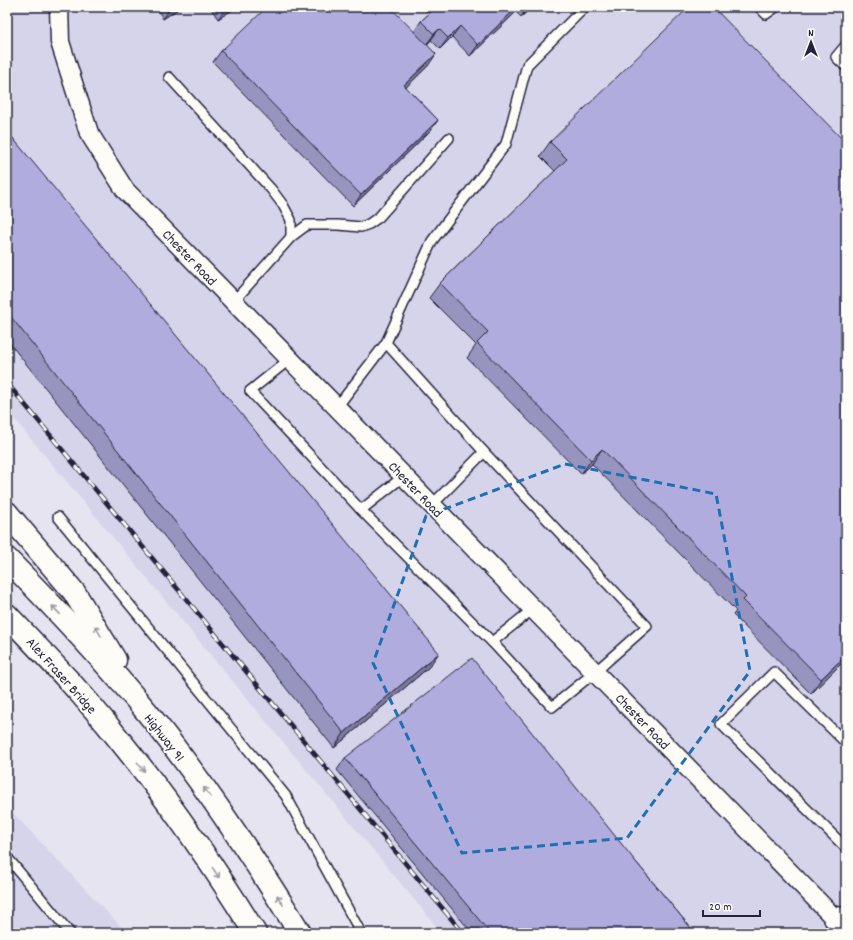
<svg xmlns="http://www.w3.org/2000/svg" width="853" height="940" viewBox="0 0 853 940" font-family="Dekko,sans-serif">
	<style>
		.built { fill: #d6d4eb }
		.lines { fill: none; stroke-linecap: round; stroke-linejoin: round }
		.service-casing { stroke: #22223b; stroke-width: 12 }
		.minor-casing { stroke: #22223b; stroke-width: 21 }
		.tertiary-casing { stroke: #22223b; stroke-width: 25 }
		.motorway-casing { stroke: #22223b; stroke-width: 25 }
		.service { stroke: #fdfcf7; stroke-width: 9 }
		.minor { stroke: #fdfcf7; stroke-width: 18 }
		.tertiary { stroke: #fdfcf7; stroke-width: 22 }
		.motorway { stroke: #fdfcf7; stroke-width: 22 }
		.rail-casing { stroke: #22223b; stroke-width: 4.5 }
		.rail { stroke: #fdfcf7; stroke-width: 3; stroke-dasharray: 9; stroke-linecap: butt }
		.wall { fill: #9795bf; stroke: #22223b }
		.shaded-wall { fill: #7b799b; stroke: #22223b }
		.building { fill: #b0adde; stroke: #22223b }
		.oneway { stroke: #9a9aa2 }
		.marked { fill: none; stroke: #1f6fb2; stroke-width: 3; stroke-dasharray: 8 5; stroke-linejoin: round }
		.labels { text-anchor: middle; stroke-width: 4; stroke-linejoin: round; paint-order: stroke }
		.street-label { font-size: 14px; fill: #22223b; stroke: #fdfcf7 }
	</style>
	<rect width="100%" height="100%" fill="#e6e4f0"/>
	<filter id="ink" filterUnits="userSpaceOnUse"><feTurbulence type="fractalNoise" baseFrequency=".025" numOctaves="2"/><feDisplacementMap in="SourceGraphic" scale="8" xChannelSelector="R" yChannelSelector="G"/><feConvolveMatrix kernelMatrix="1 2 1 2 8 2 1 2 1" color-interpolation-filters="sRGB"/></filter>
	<g filter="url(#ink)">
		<g class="built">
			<path d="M 7,7 L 846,7 L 846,933 L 442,933 L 7,410 Z"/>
			<path d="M 7,807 L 127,933 L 7,933 Z"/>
		</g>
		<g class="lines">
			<defs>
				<g id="service">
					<path d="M 759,7 L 766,14 L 776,7"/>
					<path d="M 846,45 L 836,57 L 846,67"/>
					<path d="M 169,77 L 271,189 L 283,205 L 291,220 L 291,237"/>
					<path d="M 234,301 L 291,237 L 307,225 L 338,225 L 361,227 L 369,224 L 379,217 L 449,138"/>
					<path d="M 386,343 L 484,452 L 647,626 L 595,672 L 552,707 L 492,642"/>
					<path d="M 290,359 L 250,391 L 361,510"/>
					<path d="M 337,407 L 386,343 L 432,241 L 506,144 L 527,65 L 585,7"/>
					<path d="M 404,476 L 361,510 L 492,642 L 533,609"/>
					<path d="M 432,505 L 484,452"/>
					<path d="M 58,517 L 286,796 L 361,933"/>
					<path d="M 846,743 L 774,672 L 721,724 L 846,848"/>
					<path d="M 7,857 L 70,933"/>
				</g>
				<path id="minor" d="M 59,7 L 60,42 L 89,133 L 125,190 L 844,928"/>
				<path id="tertiary" d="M 835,918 L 846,919"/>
				<g id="motorway">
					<path d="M 7,513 L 74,592 L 115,660"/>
					<path d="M 7,559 C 55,608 102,658 146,711 C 203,781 253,857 300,933"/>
					<path d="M 7,615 C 45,655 83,694 117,737 C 168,799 213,865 255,933"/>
				</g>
			</defs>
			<use href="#service" class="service-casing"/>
			<use href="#minor" class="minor-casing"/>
			<use href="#tertiary" class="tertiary-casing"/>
			<use href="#motorway" class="motorway-casing"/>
			<use href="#service" class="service"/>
			<use href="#minor" class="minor"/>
			<use href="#tertiary" class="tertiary"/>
			<use href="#motorway" class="motorway"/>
			<defs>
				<path id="rail" d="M 7,383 L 463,933"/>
			</defs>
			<use href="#rail" class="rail-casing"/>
			<use href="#rail" class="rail"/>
		</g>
		<g class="wall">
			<path d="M 156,7 L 181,7 L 163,19 Z"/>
			<path d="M 210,7 L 237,7 L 218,19 Z"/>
			<path d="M 422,7 L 532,7 L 521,17 L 516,12 L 470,56 L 452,37 L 440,49 L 431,40 L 427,45 L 428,66 L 406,87 L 438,120 L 430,131 L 353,206 L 213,62 L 221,51 L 414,32 L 421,21 L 429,14 Z"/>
			<path d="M 7,131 L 429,667 L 334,748 L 7,340 Z"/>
			<path d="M 550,142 L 846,143 L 846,659 L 811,694 L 733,615 L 736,611 L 592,464 L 581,474 L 467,358 L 476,345 L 429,298 L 440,283 L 555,171 L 540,156 Z"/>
			<path d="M 345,758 L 636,862 L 695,933 L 472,933 L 337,770 Z"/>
		</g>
		<g class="shaded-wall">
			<path d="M 171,7 L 181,7 L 163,19 Z"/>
			<path d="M 227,7 L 237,7 L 218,19 L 226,8 Z"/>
			<path d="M 517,7 L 520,7 L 516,12 L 470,56 L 478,45 Z"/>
			<path d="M 528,7 L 532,7 L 521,17 Z"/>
			<path d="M 460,26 L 452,37 L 440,49 L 448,38 Z"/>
			<path d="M 439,29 L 431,40 L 426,45 L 434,34 Z"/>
			<path d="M 436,54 L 428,66 L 397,96 L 404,85 Z"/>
			<path d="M 438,120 L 430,131 L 353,206 L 361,195 Z"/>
			<path d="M 602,449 L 592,464 L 581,474 L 591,460 Z"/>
			<path d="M 439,653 L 429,667 L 334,748 L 344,733 Z"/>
			<path d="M 846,655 L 846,659 L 811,694 L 821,679 Z"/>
		</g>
		<g class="building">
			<path d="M 267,7 L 390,7 L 436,54 L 404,85 L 438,120 L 361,195 L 221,51 Z"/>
			<path d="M 436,7 L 517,7 L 478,45 L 460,26 L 448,38 L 439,29 L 434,34 L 421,21 Z"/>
			<path d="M 689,7 L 713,7 L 846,143 L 846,655 L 821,679 L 743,600 L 746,597 L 602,449 L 591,460 L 477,343 L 488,332 L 440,283 L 567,159 L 550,142 Z"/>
			<path d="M 7,131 L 439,653 L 344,733 L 7,312 Z"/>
			<path d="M 472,658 L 636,862 L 695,933 L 490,933 L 345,758 Z"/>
		</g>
		<defs><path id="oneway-shaft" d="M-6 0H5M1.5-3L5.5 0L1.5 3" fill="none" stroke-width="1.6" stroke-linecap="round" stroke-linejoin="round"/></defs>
		<g class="oneway">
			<use href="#oneway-shaft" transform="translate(56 610) rotate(-133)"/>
			<use href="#oneway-shaft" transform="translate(98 631) rotate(-121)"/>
			<use href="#oneway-shaft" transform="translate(141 767) rotate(52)"/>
			<use href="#oneway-shaft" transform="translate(207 792) rotate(-126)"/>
			<use href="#oneway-shaft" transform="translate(216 873) rotate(56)"/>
			<use href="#oneway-shaft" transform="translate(280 900) rotate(-122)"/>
		</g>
	</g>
	<path class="marked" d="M 565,464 L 716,494 L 750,671 L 627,838 L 462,853 L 373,663 L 426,516 Z"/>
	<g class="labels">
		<g class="street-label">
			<text transform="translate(190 257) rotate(46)" y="5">Chester Road</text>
			<text transform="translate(416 489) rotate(46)" y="5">Chester Road</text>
			<text transform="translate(62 675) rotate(48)" y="5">Alex Fraser Bridge</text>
			<text transform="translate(643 721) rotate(46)" y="5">Chester Road</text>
			<text transform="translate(165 737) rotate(52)" y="5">Highway 91</text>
		</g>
	</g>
	<rect width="853" height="940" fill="none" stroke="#fdfcf7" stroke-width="24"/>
	<rect x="12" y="12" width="829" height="916" fill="none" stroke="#22223b" stroke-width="1.5" filter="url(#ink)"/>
	<g transform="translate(811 42)" stroke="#fdfcf7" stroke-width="3" paint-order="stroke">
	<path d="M0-3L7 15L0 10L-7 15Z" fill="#22223b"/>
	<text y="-6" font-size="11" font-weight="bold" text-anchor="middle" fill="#22223b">N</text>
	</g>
	<path d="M703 910v6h57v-6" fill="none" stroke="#22223b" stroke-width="2"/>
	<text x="709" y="910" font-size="12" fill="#22223b" stroke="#fdfcf7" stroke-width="3" paint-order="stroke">20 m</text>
</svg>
